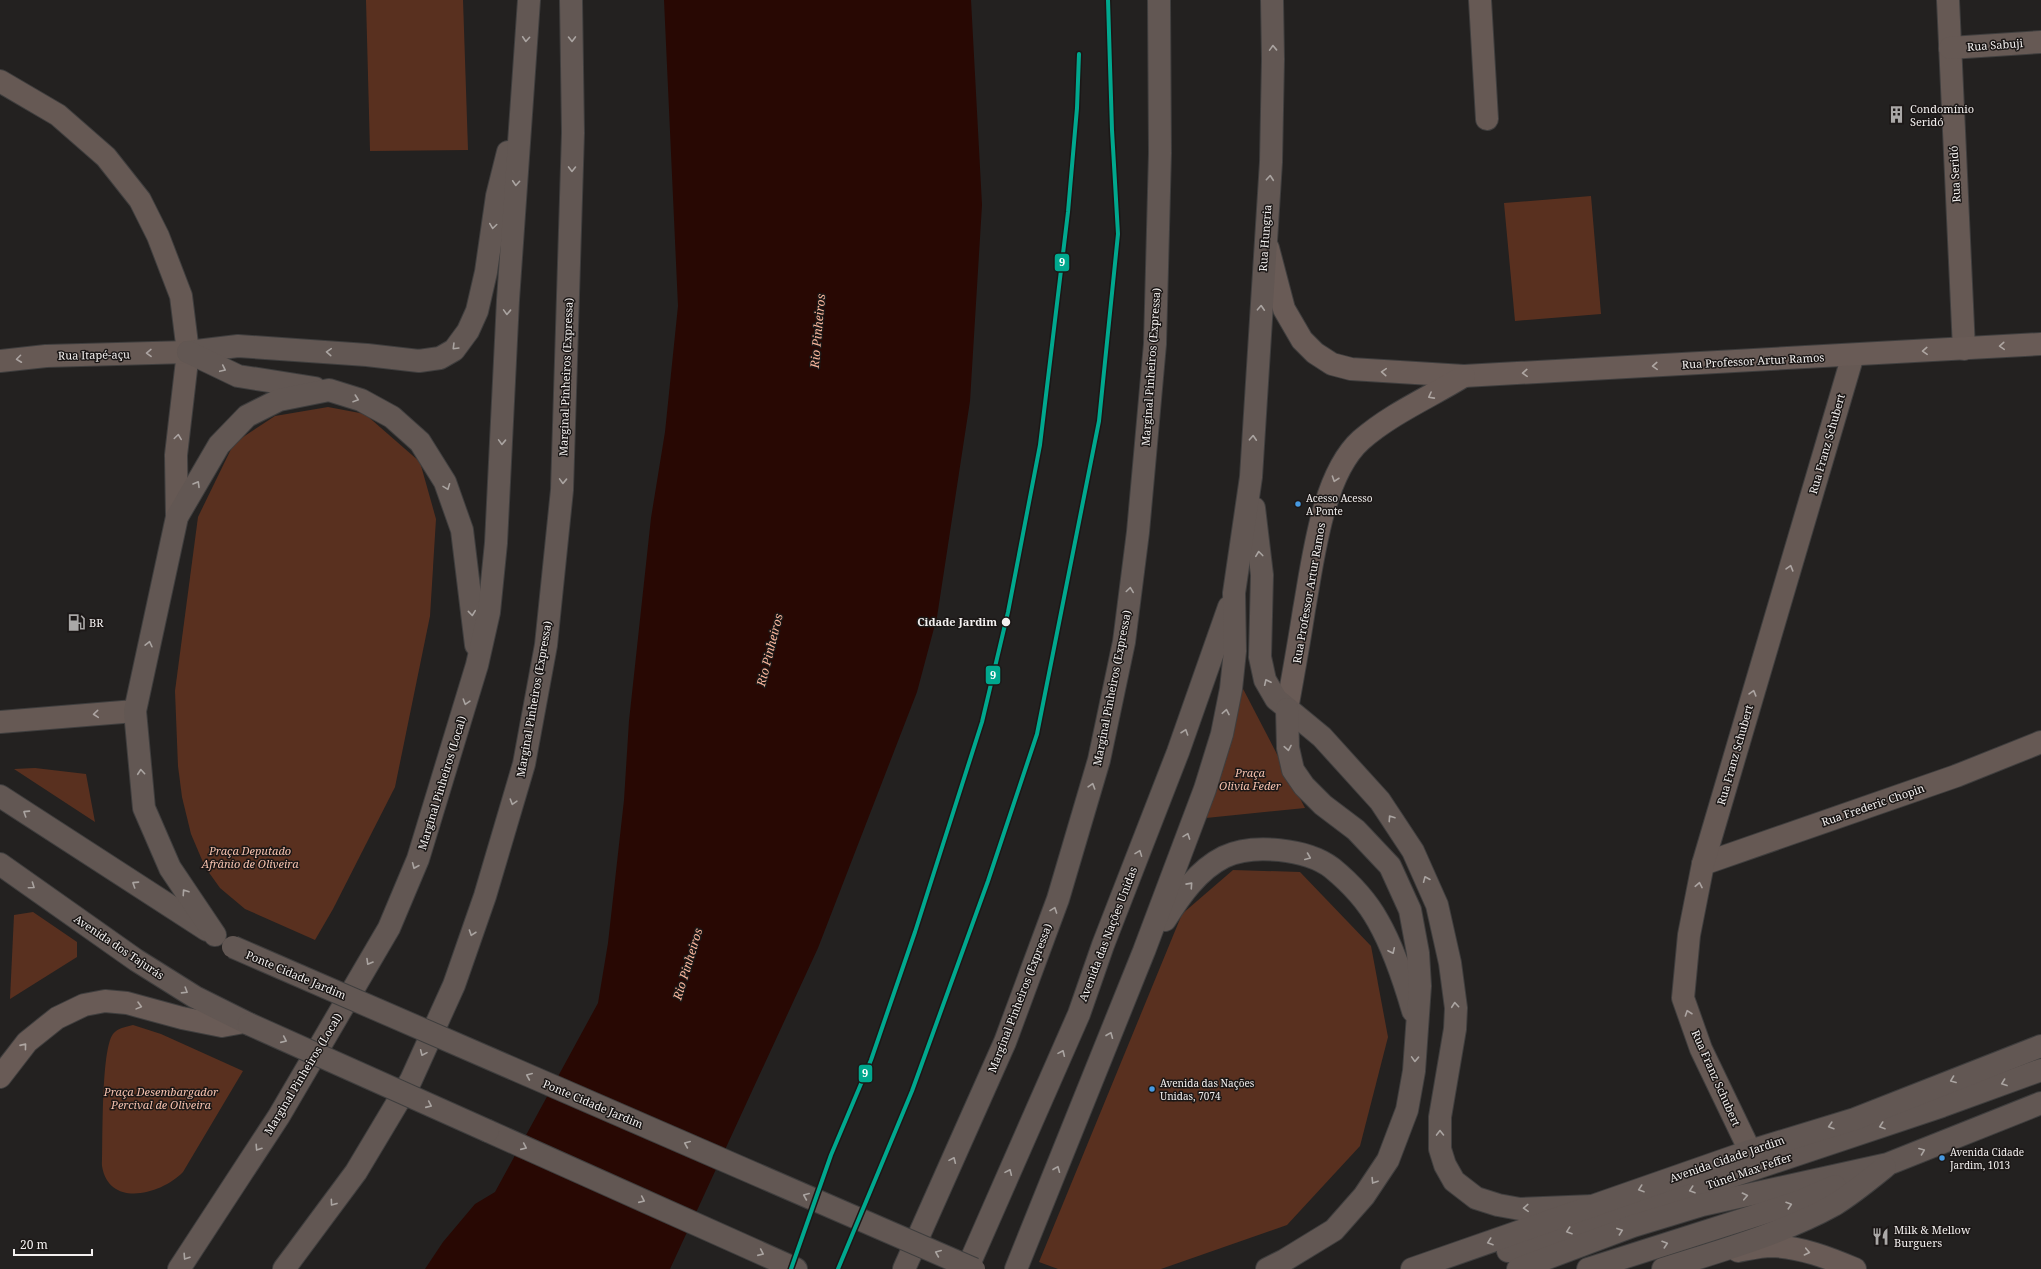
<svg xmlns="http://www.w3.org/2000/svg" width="2041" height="1269" viewBox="0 0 2041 1269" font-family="'Noto Serif',serif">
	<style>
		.green { fill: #59301f }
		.water { fill: #280803 }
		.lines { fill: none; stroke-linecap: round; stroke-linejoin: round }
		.street-casing { stroke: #3f3e3e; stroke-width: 24 }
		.secondary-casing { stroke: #3f3e3e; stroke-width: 24 }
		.highway-casing { stroke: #3f3e3e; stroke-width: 24 }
		.street { stroke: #665954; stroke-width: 22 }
		.secondary { stroke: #695b56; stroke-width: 22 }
		.highway { stroke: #625753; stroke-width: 22 }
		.highway-bridge-casing { stroke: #3f3e3e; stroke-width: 24; stroke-linecap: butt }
		.highway-bridge { stroke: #625753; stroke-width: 22 }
		.rail-1-casing { stroke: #1b1716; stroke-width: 7 }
		.rail-1 { stroke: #00a88e; stroke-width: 4 }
		.oneway { stroke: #aaa4a1 }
		.oneway2 { stroke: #aea6a2 }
		.oneway3 { stroke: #aca4a2 }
		.bus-dot { fill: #4699e1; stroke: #1b1716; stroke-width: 1.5 }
		.stop-dot { fill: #f3f0ef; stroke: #1b1716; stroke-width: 1.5 }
		.labels { text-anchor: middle; stroke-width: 3; stroke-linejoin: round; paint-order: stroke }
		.bus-label { font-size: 10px; fill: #f3f0ef; stroke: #1b1716; text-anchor: start }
		.street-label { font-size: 11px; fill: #f3f0ef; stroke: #1b1716 }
		.poi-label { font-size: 11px; fill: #f3f0ef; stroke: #1b1716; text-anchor: start }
		.stop-label { font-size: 11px; font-weight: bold; fill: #f3f0ef; stroke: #1b1716; text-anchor: end }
		.park-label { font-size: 11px; font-style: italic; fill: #f5c1ae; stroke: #1b1716 }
		.water-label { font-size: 12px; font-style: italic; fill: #fbb79d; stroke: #1b1716 }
		.line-badge { stroke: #1b1716; stroke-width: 1.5 }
		.badge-label { font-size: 11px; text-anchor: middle; font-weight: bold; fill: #fff }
	</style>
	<rect width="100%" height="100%" fill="#232120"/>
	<g class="green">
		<path d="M 366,0 L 463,0 L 468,150 L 370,151 Z"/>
		<path d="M 1591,196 L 1601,314 L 1515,321 L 1504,203 Z"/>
		<path d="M 328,407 L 365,414 L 420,462 L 436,519 L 430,616 L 395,787 L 333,909 L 315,940 L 245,909 L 220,888 L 205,867 L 191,834 L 182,797 L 178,766 L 175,691 L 198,517 L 234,443 L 275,416 Z"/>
		<path d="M 1240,683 L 1305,808 L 1206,818 Z"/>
		<path d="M 35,768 L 86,774 L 95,822 L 14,769 Z"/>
		<path d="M 1233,870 L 1300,872 L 1371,946 L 1388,1037 L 1360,1146 L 1287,1225 L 1161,1269 L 1058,1269 L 1039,1262 L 1182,914 Z"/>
		<path d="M 33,912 L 77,942 L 77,957 L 10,999 L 14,915 Z"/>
		<path d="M 133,1025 L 161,1034 L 243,1071 L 183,1172 C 162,1194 109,1209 102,1166 C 103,1141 101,1050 113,1034 C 118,1028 125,1027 133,1025 Z"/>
	</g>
	<path class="water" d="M 664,0 L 971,0 L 982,205 L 970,401 L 937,617 L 917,692 L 818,948 L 670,1269 L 425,1269 L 443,1242 L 475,1204 L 495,1192 L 598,1003 L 608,943 L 624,800 L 629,721 L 651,518 L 665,432 L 678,306 Z"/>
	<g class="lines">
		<defs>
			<g id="street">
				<path d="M 1480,0 L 1487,119"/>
				<path d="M 1948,0 L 1964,349"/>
				<path d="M 1950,48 L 2041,42"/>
				<path d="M 0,81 L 58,115 L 106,157 L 140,200 L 158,236 L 181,296 L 188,352 L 176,455 L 177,517"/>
				<path d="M 0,361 L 46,356 L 188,352"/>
				<path d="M 0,722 L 135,711"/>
				<path d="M 1703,864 L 1956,776 L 2041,742"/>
				<path d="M 1750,1151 L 1701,1049 L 1683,998 L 1689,935 L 1703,864 L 1853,355"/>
			</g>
			<g id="secondary">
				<path d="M 1268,248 L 1284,309 L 1302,340 L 1315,353 L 1332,364 L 1351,369 L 1464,376 L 2041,344"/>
				<path d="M 1287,709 C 1293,676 1299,643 1304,610 C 1313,561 1322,475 1361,440 C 1392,413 1430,397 1464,376"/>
				<path d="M 0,1077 L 27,1042 L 57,1018 L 84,1005 L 105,1001 L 127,1003 L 182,1018 L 222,1026 L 244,1022"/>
				<path d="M 1738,1251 C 1749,1249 1761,1246 1772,1246 C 1801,1247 1829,1258 1855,1269"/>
			</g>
			<g id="highway">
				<path d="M 188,352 L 238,346 L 367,355 L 419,361 L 440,358 L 454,350 L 468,331 L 477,311 L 486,272 L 497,196 L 508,152"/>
				<path d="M 188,352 L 238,376 L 315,388"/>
				<path d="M 1254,508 L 1262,575 L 1260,657 L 1265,680 L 1276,699 L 1322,737 L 1380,801 L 1413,851 L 1437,905 L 1450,963 L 1456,1008 L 1455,1029 L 1440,1117 L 1440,1149 L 1445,1165 L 1454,1181 L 1476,1198 L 1498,1205 L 1520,1209 L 1593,1206"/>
				<path d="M 0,796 L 207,930"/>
				<path d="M 0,864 L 136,960 L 195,997 L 249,1024"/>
				<path d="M 1165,920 C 1180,896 1198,870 1224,857 C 1253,843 1307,849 1332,868 C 1349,882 1367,901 1378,921 C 1394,949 1404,980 1413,1011"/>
				<path d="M 215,935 L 170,868 L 144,808 L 135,711 L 177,517 L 219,445 L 247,416 L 279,400 L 329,390 L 361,400 L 392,417 L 420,442 L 445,482 L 462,530 L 476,645"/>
				<path d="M 488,1131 L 796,1269"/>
				<path d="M 1508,1251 L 1942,1106 L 2041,1070"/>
				<path d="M 179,1269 L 279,1116 L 389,928 L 418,859 L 477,665 L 489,612 L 496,543 L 508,300 L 529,0"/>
				<path d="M 284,1269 L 356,1172 L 411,1080 L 454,985 L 485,896 L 524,764 L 546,645 L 562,490 L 573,133 L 571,0"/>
				<path d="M 904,1269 L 1005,1042 L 1058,899 L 1099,760 L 1124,642 L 1138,532 L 1155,344 L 1160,153 L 1159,0"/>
				<path d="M 967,1269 L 1079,1014 L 1103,945 L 1178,752 L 1229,607"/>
				<path d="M 1016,1269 L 1144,951 L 1205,789 L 1222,734 L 1231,689 L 1235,651 L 1234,593 L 1251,477 L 1271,162 L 1273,59 L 1272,0"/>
				<path d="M 1267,1269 L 1285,1260 L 1334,1230 L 1364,1196 L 1388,1160 L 1407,1110 L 1414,1071 L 1420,986 L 1418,953 L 1410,910 L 1390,866 L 1356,830 L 1323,805 L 1304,786 L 1293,770 L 1288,748 L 1287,709"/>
				<path d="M 1412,1269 L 1750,1151 L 1855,1119 L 2041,1046"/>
				<path d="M 1518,1269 L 1633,1226 L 1702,1205 L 1888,1164 L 2041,1103"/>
				<path d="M 1588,1269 L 1798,1202 L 1835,1186"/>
				<path d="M 1663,1269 C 1719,1251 1782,1234 1834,1205 C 1852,1194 1869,1180 1885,1167"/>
			</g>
		</defs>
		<use href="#street" class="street-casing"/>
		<use href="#secondary" class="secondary-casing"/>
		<use href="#highway" class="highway-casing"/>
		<use href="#street" class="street"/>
		<use href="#secondary" class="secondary"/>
		<use href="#highway" class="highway"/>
		<defs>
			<g id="highway-bridge">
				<path d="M 233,947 L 974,1269"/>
				<path d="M 249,1024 L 488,1131"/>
			</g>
		</defs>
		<use href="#highway-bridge" class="highway-bridge-casing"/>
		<use href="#highway-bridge" class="highway-bridge"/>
		<defs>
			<g id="rail-1">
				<path d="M 791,1269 L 831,1155 L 871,1060 L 915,932 L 982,722 L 1008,612 L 1040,445 L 1068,212 L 1077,108 L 1079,54"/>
				<path d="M 838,1269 L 912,1091 L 988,881 L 1037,734 L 1099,421 L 1118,234 L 1112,130 L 1108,0"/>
			</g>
		</defs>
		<use href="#rail-1" class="rail-1-casing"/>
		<use href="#rail-1" class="rail-1"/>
	</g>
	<defs><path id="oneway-chevron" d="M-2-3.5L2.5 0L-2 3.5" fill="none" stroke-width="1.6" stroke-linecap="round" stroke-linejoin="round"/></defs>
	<g class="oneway">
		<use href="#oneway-chevron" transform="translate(526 39) rotate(94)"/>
		<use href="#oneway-chevron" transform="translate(572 39) rotate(89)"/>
		<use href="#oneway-chevron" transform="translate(1273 48) rotate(-92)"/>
		<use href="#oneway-chevron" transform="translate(572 169) rotate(91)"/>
		<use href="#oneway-chevron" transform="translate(1270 178) rotate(-85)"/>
		<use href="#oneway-chevron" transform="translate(516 183) rotate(94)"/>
		<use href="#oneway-chevron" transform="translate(493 226) rotate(98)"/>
		<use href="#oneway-chevron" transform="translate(1261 308) rotate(-87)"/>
		<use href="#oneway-chevron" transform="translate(507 312) rotate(92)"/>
		<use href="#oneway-chevron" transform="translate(455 347) rotate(135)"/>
		<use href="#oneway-chevron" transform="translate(329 352) rotate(-176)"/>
		<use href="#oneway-chevron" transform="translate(223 369) rotate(25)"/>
		<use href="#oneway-chevron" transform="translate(356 399) rotate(19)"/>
		<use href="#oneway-chevron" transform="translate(1253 438) rotate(-87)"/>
		<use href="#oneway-chevron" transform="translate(502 442) rotate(92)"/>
		<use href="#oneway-chevron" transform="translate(563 481) rotate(92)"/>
		<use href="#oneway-chevron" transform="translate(197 484) rotate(-60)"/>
		<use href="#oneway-chevron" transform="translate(447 487) rotate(69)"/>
		<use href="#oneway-chevron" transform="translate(1259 554) rotate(-97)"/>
		<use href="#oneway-chevron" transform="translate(1130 590) rotate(-82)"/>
		<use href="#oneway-chevron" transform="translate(472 613) rotate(84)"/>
		<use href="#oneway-chevron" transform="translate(149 644) rotate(-77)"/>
		<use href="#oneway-chevron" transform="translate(1267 682) rotate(-115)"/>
		<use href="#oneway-chevron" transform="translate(466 702) rotate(107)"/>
		<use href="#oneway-chevron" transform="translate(1226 712) rotate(-79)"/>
		<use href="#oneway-chevron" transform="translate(1185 732) rotate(-71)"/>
		<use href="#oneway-chevron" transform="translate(1288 748) rotate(80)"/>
		<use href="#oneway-chevron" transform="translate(141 772) rotate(-95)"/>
		<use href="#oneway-chevron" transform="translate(1092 786) rotate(-73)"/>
		<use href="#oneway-chevron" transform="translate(513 802) rotate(107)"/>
		<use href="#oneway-chevron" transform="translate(26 813) rotate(-147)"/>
		<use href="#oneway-chevron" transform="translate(1391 818) rotate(-124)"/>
		<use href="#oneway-chevron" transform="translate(1187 836) rotate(-70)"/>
		<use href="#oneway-chevron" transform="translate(1139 853) rotate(-69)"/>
		<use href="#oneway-chevron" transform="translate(1308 857) rotate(22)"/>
		<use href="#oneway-chevron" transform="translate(415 866) rotate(113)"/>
		<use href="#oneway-chevron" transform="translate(1426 879) rotate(-113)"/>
		<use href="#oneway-chevron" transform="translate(135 884) rotate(-147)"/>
		<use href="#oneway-chevron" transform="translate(1190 885) rotate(-48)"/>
		<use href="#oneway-chevron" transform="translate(32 886) rotate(35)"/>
		<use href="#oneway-chevron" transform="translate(185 892) rotate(-124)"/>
		<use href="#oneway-chevron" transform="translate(1054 910) rotate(-70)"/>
		<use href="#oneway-chevron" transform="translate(472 933) rotate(109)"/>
		<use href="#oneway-chevron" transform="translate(1392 951) rotate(65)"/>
		<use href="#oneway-chevron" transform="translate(369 962) rotate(120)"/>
		<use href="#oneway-chevron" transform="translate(185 991) rotate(32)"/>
		<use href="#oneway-chevron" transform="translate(1455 1005) rotate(-95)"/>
		<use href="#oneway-chevron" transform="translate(1110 1035) rotate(-68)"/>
		<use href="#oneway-chevron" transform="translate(284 1040) rotate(24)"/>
		<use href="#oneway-chevron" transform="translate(423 1053) rotate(114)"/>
		<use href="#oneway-chevron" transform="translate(1062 1053) rotate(-66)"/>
		<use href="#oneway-chevron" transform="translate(1415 1059) rotate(92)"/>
		<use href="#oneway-chevron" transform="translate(529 1076) rotate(-157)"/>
		<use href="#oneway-chevron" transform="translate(1953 1080) rotate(159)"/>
		<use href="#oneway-chevron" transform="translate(2004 1083) rotate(160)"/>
		<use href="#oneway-chevron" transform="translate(429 1105) rotate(24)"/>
		<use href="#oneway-chevron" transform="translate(1831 1126) rotate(163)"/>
		<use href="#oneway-chevron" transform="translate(1882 1126) rotate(161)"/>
		<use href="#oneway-chevron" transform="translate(1440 1133) rotate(-91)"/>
		<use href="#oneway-chevron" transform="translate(687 1144) rotate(-157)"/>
		<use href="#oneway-chevron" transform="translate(524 1147) rotate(24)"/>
		<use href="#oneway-chevron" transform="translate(258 1148) rotate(123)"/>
		<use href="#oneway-chevron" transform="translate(1922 1151) rotate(-21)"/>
		<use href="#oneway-chevron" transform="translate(953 1160) rotate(-66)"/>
		<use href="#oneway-chevron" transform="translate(1057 1169) rotate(-68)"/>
		<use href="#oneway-chevron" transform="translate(1009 1172) rotate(-66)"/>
		<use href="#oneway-chevron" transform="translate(1374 1181) rotate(122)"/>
		<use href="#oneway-chevron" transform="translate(1641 1189) rotate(161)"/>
		<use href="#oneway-chevron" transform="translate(1692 1190) rotate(161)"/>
		<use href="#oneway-chevron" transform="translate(806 1196) rotate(-157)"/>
		<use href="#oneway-chevron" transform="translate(1745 1196) rotate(-12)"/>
		<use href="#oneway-chevron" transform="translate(642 1200) rotate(24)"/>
		<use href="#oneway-chevron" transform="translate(333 1203) rotate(126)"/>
		<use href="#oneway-chevron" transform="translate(1789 1205) rotate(-18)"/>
		<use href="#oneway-chevron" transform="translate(1526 1208) rotate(177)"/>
		<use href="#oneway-chevron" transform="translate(1569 1231) rotate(161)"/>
		<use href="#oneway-chevron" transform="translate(1620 1231) rotate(-20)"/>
		<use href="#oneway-chevron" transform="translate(1490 1242) rotate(161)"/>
		<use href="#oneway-chevron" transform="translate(1665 1244) rotate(-18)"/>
		<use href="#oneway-chevron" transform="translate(761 1253) rotate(24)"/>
		<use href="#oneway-chevron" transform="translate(938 1253) rotate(-157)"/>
		<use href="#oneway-chevron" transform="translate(186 1257) rotate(123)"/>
	</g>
	<g class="oneway2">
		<use href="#oneway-chevron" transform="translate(2002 346) rotate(176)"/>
		<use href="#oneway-chevron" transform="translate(1925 351) rotate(177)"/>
		<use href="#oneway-chevron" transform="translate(1655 366) rotate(177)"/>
		<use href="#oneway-chevron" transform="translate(1384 372) rotate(-176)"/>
		<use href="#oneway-chevron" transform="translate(1525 373) rotate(177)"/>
		<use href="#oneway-chevron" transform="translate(1431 396) rotate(152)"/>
		<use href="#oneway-chevron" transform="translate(1335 479) rotate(109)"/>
		<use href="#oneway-chevron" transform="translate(139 1006) rotate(15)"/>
		<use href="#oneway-chevron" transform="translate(24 1046) rotate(-51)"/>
		<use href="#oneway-chevron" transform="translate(1807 1252) rotate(12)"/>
	</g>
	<g class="oneway3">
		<use href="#oneway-chevron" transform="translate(149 353) rotate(179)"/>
		<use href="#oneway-chevron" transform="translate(19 359) rotate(173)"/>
		<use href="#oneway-chevron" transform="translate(178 437) rotate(-82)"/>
		<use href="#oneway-chevron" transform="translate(1790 568) rotate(-74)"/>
		<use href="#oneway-chevron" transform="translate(1753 693) rotate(-74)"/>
		<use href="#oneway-chevron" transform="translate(96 714) rotate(175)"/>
		<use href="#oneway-chevron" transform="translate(1699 885) rotate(-79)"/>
		<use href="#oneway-chevron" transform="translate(1688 1013) rotate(-109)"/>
	</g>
	<defs>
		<symbol id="building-bare" viewBox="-9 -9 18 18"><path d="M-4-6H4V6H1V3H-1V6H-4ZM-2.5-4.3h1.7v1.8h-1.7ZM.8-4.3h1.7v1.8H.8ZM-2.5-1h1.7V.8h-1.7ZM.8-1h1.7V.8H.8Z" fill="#aaa8a7" stroke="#1b1716" stroke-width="2.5" paint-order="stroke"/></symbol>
		<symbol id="fuel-bare" viewBox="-9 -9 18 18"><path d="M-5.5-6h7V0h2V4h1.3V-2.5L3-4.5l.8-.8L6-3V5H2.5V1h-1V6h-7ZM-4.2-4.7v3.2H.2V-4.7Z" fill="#aaa8a7" stroke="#1b1716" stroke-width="2.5" paint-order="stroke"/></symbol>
		<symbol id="restaurant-bare" viewBox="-9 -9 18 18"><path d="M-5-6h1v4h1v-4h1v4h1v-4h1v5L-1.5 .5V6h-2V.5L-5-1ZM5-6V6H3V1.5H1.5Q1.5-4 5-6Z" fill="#aaa8a7" stroke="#1b1716" stroke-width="2.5" paint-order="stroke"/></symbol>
	</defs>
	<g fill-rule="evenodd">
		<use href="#building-bare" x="1884" y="102" width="25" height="25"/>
		<use href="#fuel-bare" x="64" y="610" width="25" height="25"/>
		<use href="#restaurant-bare" x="1868" y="1224" width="25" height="25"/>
	</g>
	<g class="bus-dot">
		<circle cx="1298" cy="504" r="3.5"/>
		<circle cx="1152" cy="1089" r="3.5"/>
		<circle cx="1942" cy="1158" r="3.5"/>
	</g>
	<circle class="stop-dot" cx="1006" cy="622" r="5"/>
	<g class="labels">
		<g class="bus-label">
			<text x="1306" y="502">Acesso Acesso<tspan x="1306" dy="13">A Ponte</tspan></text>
			<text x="1160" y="1087">Avenida das Nações<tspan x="1160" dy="13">Unidas, 7074</tspan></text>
			<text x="1950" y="1156">Avenida Cidade<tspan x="1950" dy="13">Jardim, 1013</tspan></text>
		</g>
		<g class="street-label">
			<text transform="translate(1995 45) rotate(-4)" y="4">Rua Sabuji</text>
			<text transform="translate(1955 174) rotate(-93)" y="4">Rua Seridó</text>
			<text transform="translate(1265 238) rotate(-86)" y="4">Rua Hungria</text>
			<text transform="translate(94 355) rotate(-1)" y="4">Rua Itapé-açu</text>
			<text transform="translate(1753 361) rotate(-3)" y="4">Rua Professor Artur Ramos</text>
			<text transform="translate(1151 367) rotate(-86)" y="4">Marginal Pinheiros (Expressa)</text>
			<text transform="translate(566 377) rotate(-88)" y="4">Marginal Pinheiros (Expressa)</text>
			<text transform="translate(1827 444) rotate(-74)" y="4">Rua Franz Schubert</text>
			<text transform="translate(1309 593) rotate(-80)" y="4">Rua Professor Artur Ramos</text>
			<text transform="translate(1112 688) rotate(-79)" y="4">Marginal Pinheiros (Expressa)</text>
			<text transform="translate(534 699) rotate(-80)" y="4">Marginal Pinheiros (Expressa)</text>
			<text transform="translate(1735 755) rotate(-74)" y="4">Rua Franz Schubert</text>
			<text transform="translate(442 783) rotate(-73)" y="4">Marginal Pinheiros (Local)</text>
			<text transform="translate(1873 805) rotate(-19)" y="4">Rua Frederic Chopin</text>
			<text transform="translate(1108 934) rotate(-69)" y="4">Avenida das Nações Unidas</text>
			<text transform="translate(119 947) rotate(34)" y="4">Avenida dos Tajurás</text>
			<text transform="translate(296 975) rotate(23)" y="4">Ponte Cidade Jardim</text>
			<text transform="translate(1020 998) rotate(-69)" y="4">Marginal Pinheiros (Expressa)</text>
			<text transform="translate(303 1074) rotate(-59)" y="4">Marginal Pinheiros (Local)</text>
			<text transform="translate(1716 1078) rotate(66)" y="4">Rua Franz Schubert</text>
			<text transform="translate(593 1104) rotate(23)" y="4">Ponte Cidade Jardim</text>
			<text transform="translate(1727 1159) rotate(-19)" y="4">Avenida Cidade Jardim</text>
			<text transform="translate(1749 1171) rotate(-19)" y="4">Túnel Max Feffer</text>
		</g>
		<g class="poi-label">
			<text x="1910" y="113">Condomínio<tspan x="1910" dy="13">Seridó</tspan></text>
			<text x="89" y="627">BR</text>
			<text x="1894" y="1234">Milk &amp; Mellow<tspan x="1894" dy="13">Burguers</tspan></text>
		</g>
		<g class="stop-label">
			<text x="997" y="626">Cidade Jardim</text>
		</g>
		<g class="park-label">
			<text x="1250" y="777">Praça<tspan x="1250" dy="13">Olivia Feder</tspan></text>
			<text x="250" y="855">Praça Deputado<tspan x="250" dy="13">Afrânio de Oliveira</tspan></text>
			<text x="161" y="1096">Praça Desembargador<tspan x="161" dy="13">Percival de Oliveira</tspan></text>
		</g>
		<g class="water-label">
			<text transform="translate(818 331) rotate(-85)" y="4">Rio Pinheiros</text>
			<text transform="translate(770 650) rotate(-76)" y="4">Rio Pinheiros</text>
			<text transform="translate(688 964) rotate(-73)" y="4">Rio Pinheiros</text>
		</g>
	</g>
	<g class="line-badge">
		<rect x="1054" y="253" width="16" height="19" rx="4" fill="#00a88e"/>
		<rect x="985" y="665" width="16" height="20" rx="4" fill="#00a88e"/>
		<rect x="858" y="1064" width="15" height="19" rx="4" fill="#00a88e"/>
	</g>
	<g class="badge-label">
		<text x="1062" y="266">9</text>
		<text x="993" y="679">9</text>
		<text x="865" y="1077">9</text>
	</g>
	<path d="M14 1249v6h78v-6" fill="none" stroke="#f3f0ef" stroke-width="2"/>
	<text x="20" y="1249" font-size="12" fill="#f3f0ef" stroke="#1b1716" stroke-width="3" paint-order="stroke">20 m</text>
</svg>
